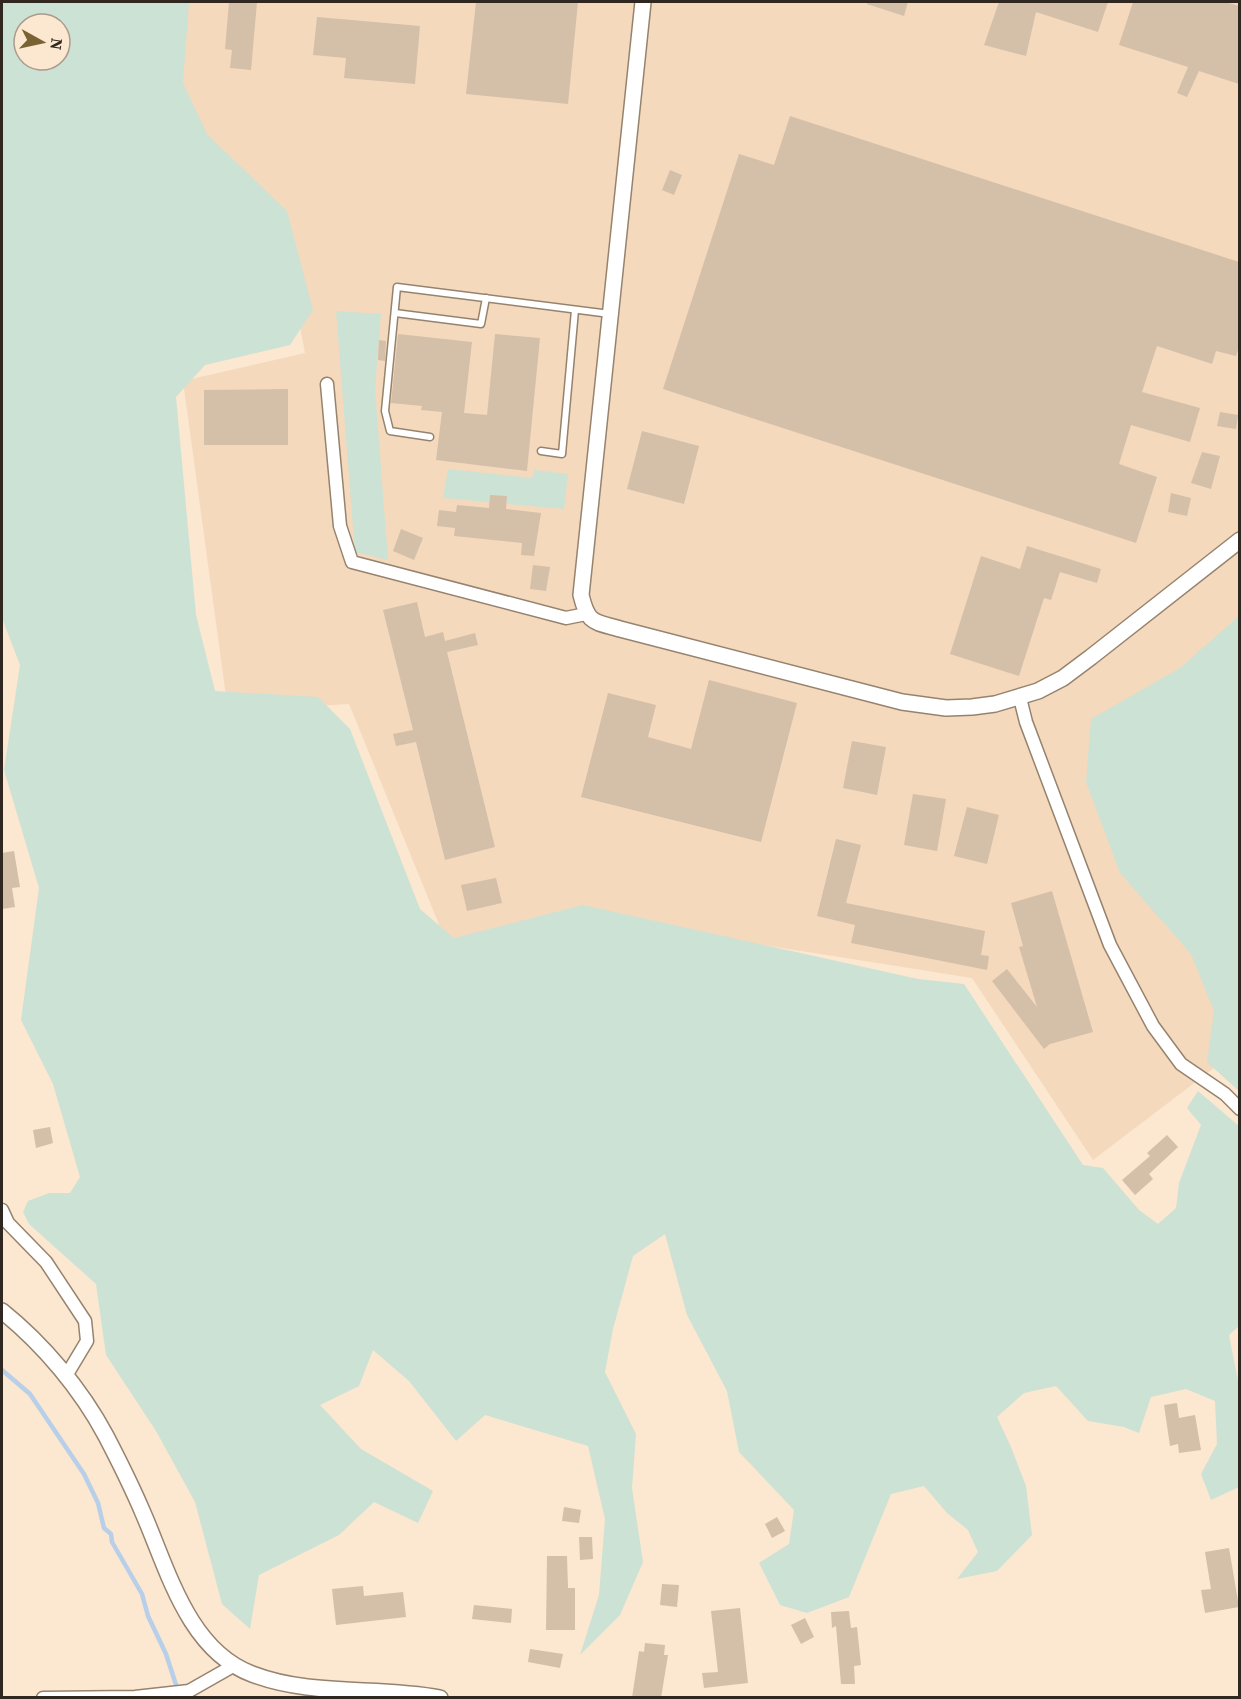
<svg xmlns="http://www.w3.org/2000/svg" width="1241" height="1699" viewBox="0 0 1241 1699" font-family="'Source Serif 4',serif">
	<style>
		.built { fill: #f4d9bd }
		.green { fill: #cce2d4; fill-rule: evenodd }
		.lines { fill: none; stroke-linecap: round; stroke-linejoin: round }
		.stream { stroke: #b7cfe8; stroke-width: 4.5 }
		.building { fill: #d4bfa9 }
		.service-casing { stroke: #96836e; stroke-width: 9 }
		.minor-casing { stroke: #96836e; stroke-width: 15 }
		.tertiary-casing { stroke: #96836e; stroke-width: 18 }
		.service { stroke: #fff; stroke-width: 6 }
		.minor { stroke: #fff; stroke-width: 12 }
		.tertiary { stroke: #fff; stroke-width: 15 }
	</style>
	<rect width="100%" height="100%" fill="#fce7d0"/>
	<path class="built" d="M 160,2 L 1239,2 L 1239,1049 L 1093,1160 L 972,978 L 562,913 L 449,949 L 349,704 L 228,711 L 183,381 L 305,353 L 280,220 L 143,102 Z"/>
	<g class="green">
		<path d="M 2,2 L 189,2 L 183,83 L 207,134 L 287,211 L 313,310 L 290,345 L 205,365 L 176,397 L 196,615 L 215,691 L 318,697 L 350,729 L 420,909 L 454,938 L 583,905 L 918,979 L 964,984 L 1083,1165 L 1103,1168 L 1139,1210 L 1158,1224 L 1176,1208 L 1179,1183 L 1201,1125 L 1187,1108 L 1198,1091 L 1239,1126 L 1240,1325 L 1229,1335 L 1239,1386 L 1239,1487 L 1211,1500 L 1201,1474 L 1217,1444 L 1215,1401 L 1186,1389 L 1151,1397 L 1139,1433 L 1124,1427 L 1088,1421 L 1056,1386 L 1024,1393 L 997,1417 L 1011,1447 L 1026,1486 L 1032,1535 L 997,1571 L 957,1579 L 978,1552 L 968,1530 L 947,1513 L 924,1486 L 891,1494 L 849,1597 L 807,1613 L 780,1605 L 759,1563 L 789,1544 L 794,1510 L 739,1452 L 727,1391 L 687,1315 L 665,1234 L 633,1256 L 613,1329 L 605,1372 L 636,1434 L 632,1488 L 643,1562 L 620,1615 L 580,1655 L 599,1595 L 605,1519 L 588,1446 L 485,1415 L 456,1441 L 409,1381 L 373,1350 L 359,1386 L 320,1405 L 361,1449 L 433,1491 L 418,1523 L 374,1502 L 339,1535 L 259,1575 L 250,1629 L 222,1604 L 195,1502 L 156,1431 L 106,1355 L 96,1284 L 29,1224 L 23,1212 L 28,1201 L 49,1193 L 70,1193 L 80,1177 L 53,1084 L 21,1020 L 39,888 L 4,770 L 20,665 L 2,618 ZM 24,24 L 60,24 L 60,60 L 24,60 Z"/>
		<path d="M 336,311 L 381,314 L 375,389 L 388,560 L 355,552 Z"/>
		<path d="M 448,469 L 532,478 L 535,470 L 568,474 L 564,509 L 443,498 Z"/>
		<path d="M 1239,616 L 1239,1091 L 1207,1062 L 1214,1011 L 1191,954 L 1120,873 L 1086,782 L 1091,719 L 1180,668 Z"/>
	</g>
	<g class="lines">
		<path class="stream" d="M 2,1370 L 30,1394 L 84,1474 L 98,1503 L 104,1528 L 111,1534 L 112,1542 L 142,1594 L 148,1616 L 166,1654 L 178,1691"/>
	</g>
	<g class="building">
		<path d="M 229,2 L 257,2 L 251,70 L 230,68 L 232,50 L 225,49 Z"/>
		<path d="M 476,2 L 578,2 L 568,104 L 466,94 Z"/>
		<path d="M 867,2 L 908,2 L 904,16 L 867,4 Z"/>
		<path d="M 999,2 L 1108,2 L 1098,32 L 1036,12 L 1026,56 L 984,45 Z"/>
		<path d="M 1133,2 L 1226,2 L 1239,6 L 1239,84 L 1199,71 L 1187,97 L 1177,93 L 1188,67 L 1119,45 Z"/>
		<path d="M 317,17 L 420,26 L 415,84 L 344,78 L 346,58 L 313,55 Z"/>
		<path d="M 790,116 L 1239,262 L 1239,347 L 1236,356 L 1216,351 L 1212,364 L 1157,346 L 1142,392 L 1200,408 L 1190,442 L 1131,425 L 1119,464 L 1157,477 L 1136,543 L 663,389 L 739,154 L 774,165 Z"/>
		<path d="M 670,170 L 682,175 L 674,195 L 662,190 Z"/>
		<path d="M 398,334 L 472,342 L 464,413 L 487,415 L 495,334 L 540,338 L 527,471 L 436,460 L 442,412 L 421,410 L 422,406 L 391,403 Z"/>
		<path d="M 379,340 L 386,341 L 385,361 L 378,360 Z"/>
		<path d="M 288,389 L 288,445 L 204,445 L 204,390 Z"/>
		<path d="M 1220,412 L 1238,415 L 1236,429 L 1217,426 Z"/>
		<path d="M 642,431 L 699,446 L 684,504 L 627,489 Z"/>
		<path d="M 1202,452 L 1220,456 L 1211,489 L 1191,483 Z"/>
		<path d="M 1171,493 L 1191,498 L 1187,516 L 1168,512 Z"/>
		<path d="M 490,495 L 507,496 L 506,509 L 541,513 L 534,556 L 521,555 L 522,543 L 454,536 L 455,528 L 437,526 L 439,510 L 456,512 L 457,505 L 489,508 Z"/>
		<path d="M 401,529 L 423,538 L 414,560 L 393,551 Z"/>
		<path d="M 1027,546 L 1101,569 L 1097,583 L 1060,572 L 1051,600 L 1044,598 L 1019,676 L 950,654 L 981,556 L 1020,569 Z"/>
		<path d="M 533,565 L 550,567 L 546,591 L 530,589 Z"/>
		<path d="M 417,602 L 425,637 L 443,632 L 445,641 L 475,633 L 478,645 L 447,652 L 495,847 L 445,860 L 416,742 L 396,746 L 393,734 L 413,730 L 383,610 Z"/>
		<path d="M 709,680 L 797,703 L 761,842 L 581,797 L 608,693 L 656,705 L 648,737 L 691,749 Z"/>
		<path d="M 852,741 L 886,747 L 877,795 L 843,788 Z"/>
		<path d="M 913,794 L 946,799 L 937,851 L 904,845 Z"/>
		<path d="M 967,807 L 999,815 L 987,864 L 954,856 Z"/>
		<path d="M 836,839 L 861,845 L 846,903 L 985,931 L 981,955 L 989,956 L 987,970 L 851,943 L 855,925 L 817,916 Z"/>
		<path d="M 14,851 L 20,887 L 12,888 L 15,907 L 2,909 L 2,853 Z"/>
		<path d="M 496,878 L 502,903 L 467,911 L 461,885 Z"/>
		<path d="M 1052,891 L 1093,1032 L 1050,1044 L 1044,1049 L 992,981 L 1007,969 L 1037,1007 L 1019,947 L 1023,946 L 1011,903 Z"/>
		<path d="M 50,1127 L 53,1143 L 36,1148 L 33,1130 Z"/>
		<path d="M 1167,1135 L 1178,1147 L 1149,1174 L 1153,1179 L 1135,1195 L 1122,1180 L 1150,1156 L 1147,1153 Z"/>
		<path d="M 1177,1403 L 1179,1418 L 1195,1415 L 1201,1450 L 1179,1453 L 1178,1444 L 1170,1446 L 1164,1405 Z"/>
		<path d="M 564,1507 L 581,1510 L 579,1523 L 562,1521 Z"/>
		<path d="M 777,1517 L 785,1531 L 772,1538 L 765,1524 Z"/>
		<path d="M 579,1537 L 592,1537 L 593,1559 L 580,1560 Z"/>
		<path d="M 1229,1548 L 1239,1607 L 1205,1613 L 1201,1590 L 1211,1589 L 1205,1552 Z"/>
		<path d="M 547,1556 L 567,1556 L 568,1588 L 575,1588 L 575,1630 L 546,1630 Z"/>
		<path d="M 662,1584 L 679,1585 L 677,1607 L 660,1605 Z"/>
		<path d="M 363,1586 L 364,1596 L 403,1592 L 406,1617 L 336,1625 L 332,1589 Z"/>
		<path d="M 474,1605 L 512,1609 L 511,1623 L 472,1619 Z"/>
		<path d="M 740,1608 L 748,1683 L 704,1688 L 702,1673 L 718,1672 L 711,1611 Z"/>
		<path d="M 849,1611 L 851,1628 L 857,1627 L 861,1665 L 854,1666 L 855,1684 L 841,1684 L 836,1626 L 832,1628 L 831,1612 Z"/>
		<path d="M 805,1618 L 814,1637 L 801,1644 L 791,1625 Z"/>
		<path d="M 645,1643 L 665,1645 L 664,1655 L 668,1655 L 661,1698 L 632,1698 L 639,1651 L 644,1652 Z"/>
		<path d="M 530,1649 L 563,1654 L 560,1668 L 528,1662 Z"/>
	</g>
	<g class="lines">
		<defs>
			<g id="service">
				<path d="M 395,313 L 481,324 L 486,298"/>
				<path d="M 430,437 L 390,431 L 385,411 L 397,287 L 610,314"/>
				<path d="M 541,451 L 562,454 L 575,310"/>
			</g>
			<g id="minor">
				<path d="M 327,384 L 340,526 L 352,562 L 566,618 L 586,614"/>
				<path d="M 1020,698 L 1026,722 L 1110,945 L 1153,1026 L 1181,1064 L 1225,1094 L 1240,1109"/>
				<path d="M 2,1210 L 8,1223 L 46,1262 L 85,1321 L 87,1341 L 66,1376"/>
				<path d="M 43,1698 L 135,1697 L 189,1691 L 233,1666"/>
			</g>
			<g id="tertiary">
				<path d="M 643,2 L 581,595 C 588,624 593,621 620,629 L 902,702 L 946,708 L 972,707 L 995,704 L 1038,691 L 1063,678 L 1091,657 L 1240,540"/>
				<path d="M 2,1311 C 43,1344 81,1389 106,1436 C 119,1461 132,1487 143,1513 C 168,1570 188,1650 252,1674 C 312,1697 378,1686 440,1698"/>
			</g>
		</defs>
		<use href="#service" class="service-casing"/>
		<use href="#minor" class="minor-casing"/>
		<use href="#tertiary" class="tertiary-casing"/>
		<use href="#service" class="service"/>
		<use href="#minor" class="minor"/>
		<use href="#tertiary" class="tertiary"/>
	</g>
	<rect width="1241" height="1699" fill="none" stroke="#302820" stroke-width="6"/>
	<g transform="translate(42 42) rotate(98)"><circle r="28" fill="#fce7d0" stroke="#aa9b8a" stroke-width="1.5"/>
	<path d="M0-4.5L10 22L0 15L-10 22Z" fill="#7a6333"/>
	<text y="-9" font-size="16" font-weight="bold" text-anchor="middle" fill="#302820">N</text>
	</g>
</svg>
